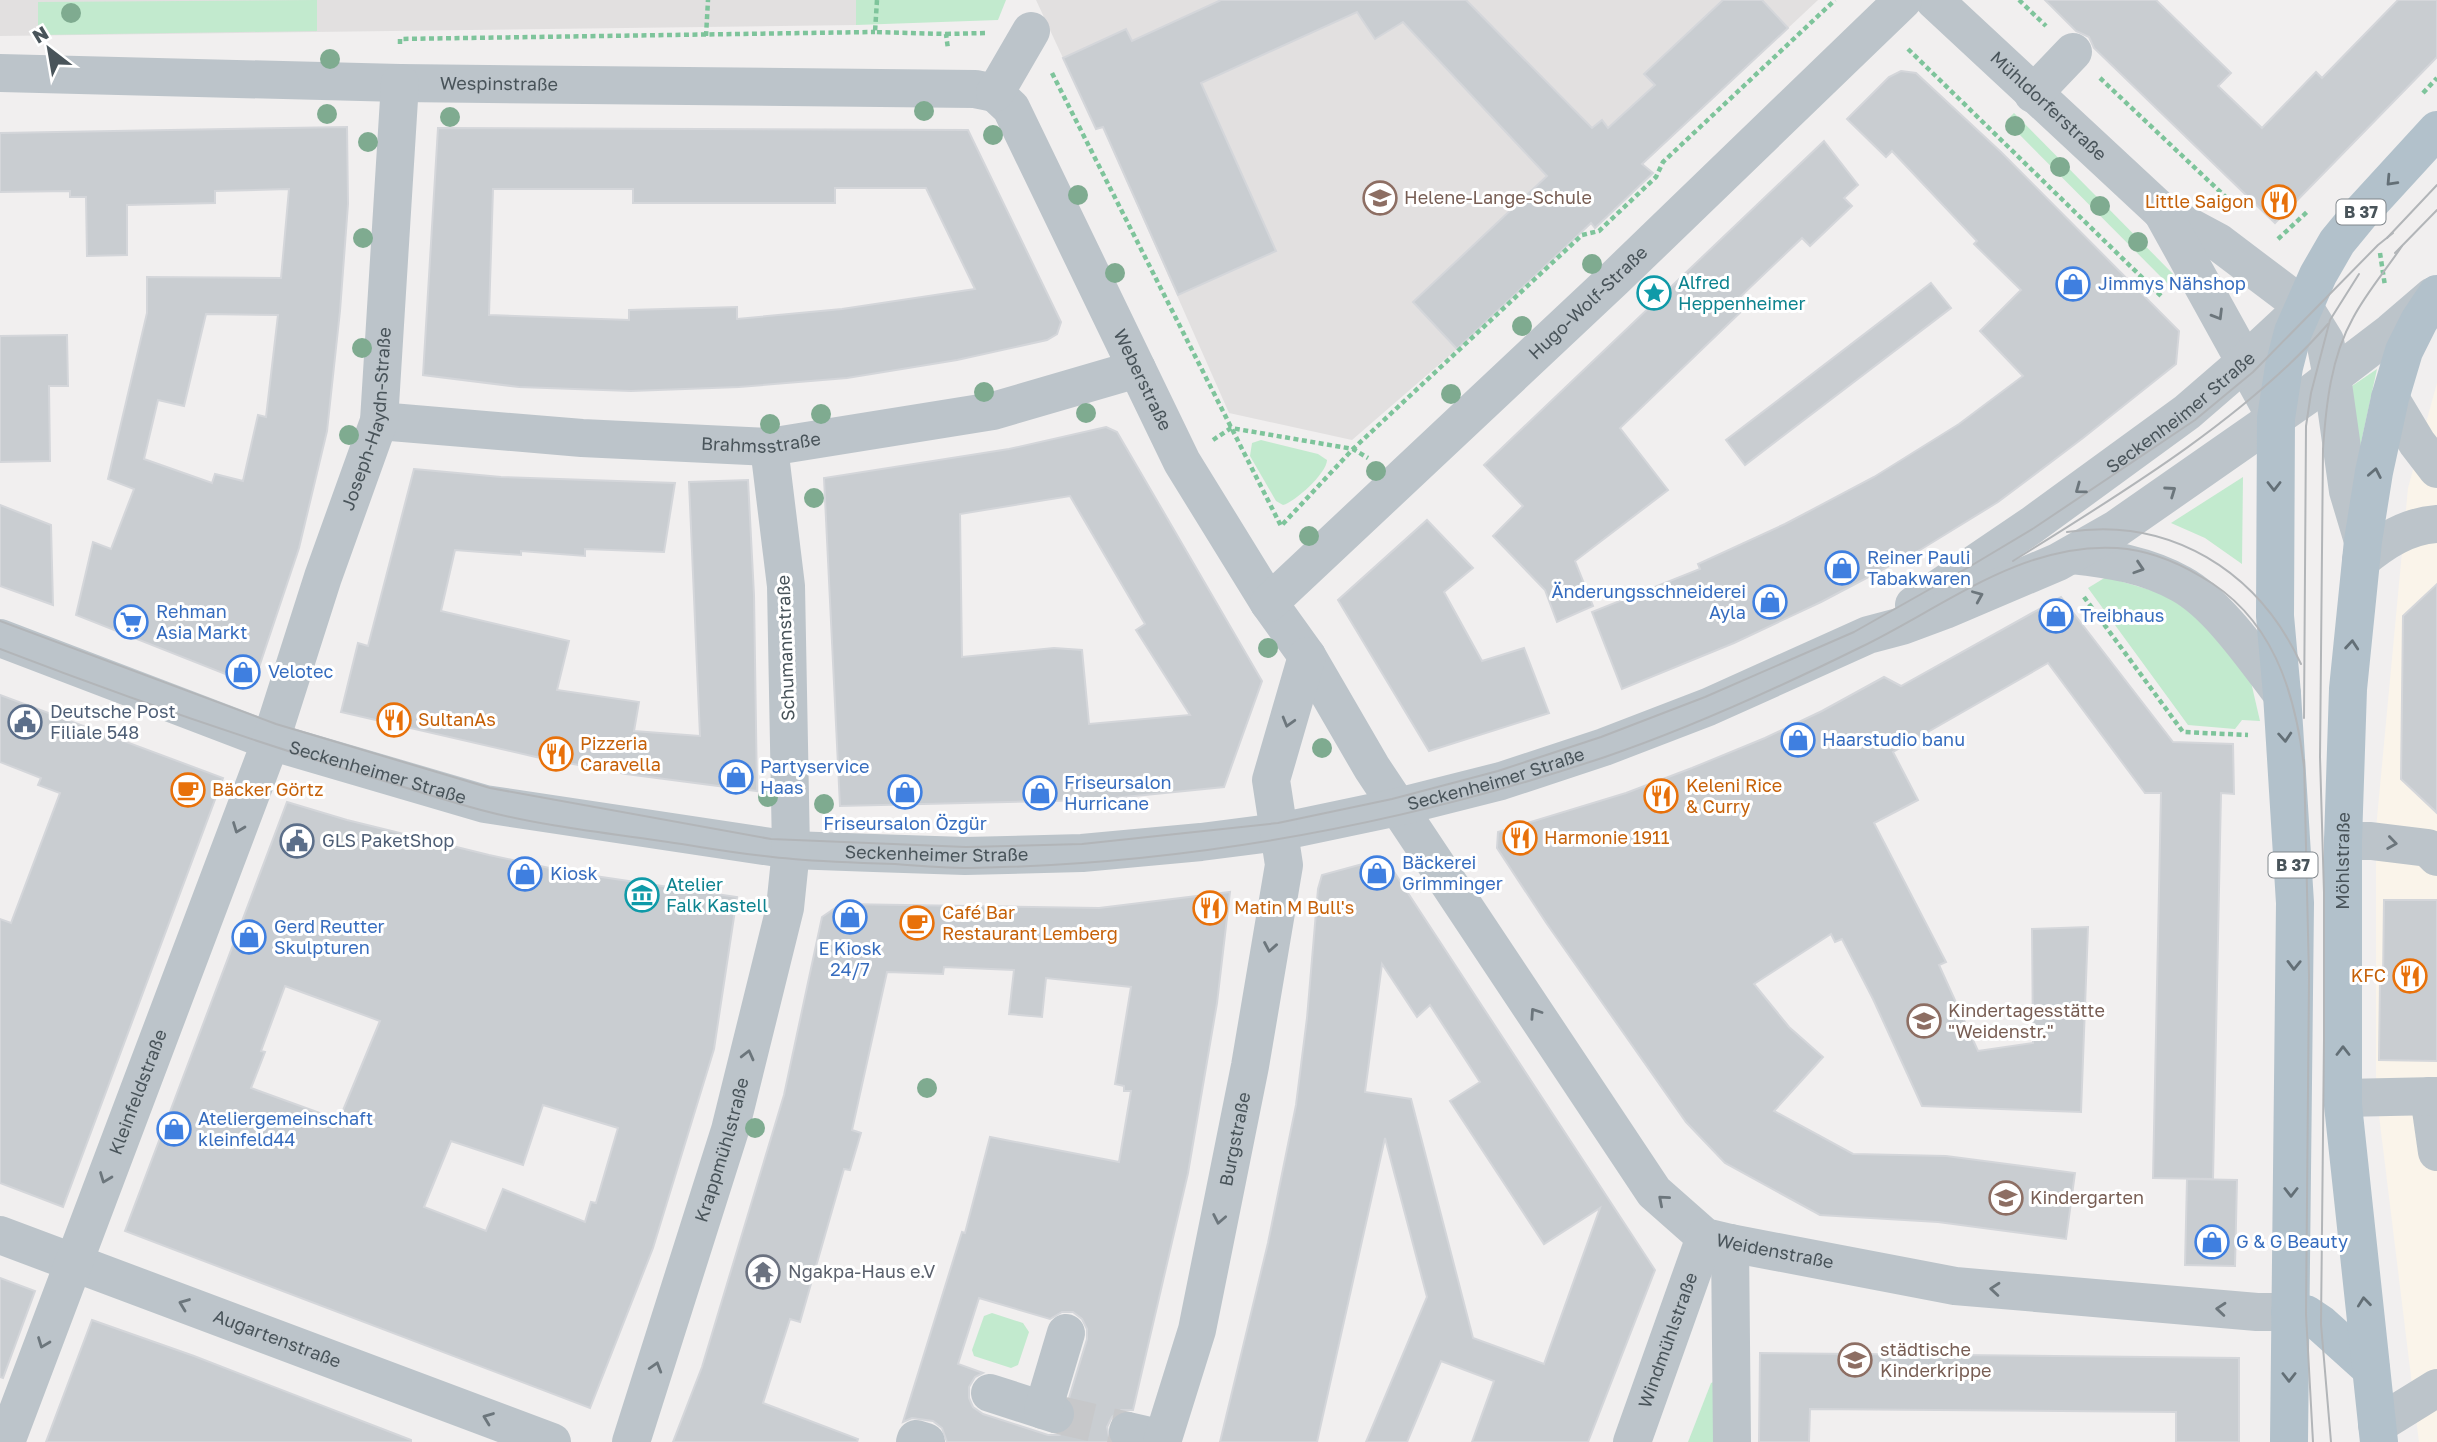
<svg xmlns="http://www.w3.org/2000/svg" width="2437" height="1442" viewBox="0 0 2437 1442" font-family="'Golos Text',sans-serif">
	<style>
		.commercial { fill: #faf4ea }
		.education { fill: #e2e0e0 }
		.green { fill: #c2eace }
		.building { fill: #c9cdd1; stroke: #d4d6da; stroke-width: 2; fill-rule: evenodd }
		.lines { fill: none; stroke-linecap: round; stroke-linejoin: round }
		.minor-tunnel { stroke: #c7c8ca; stroke-width: 38; stroke-dasharray: 38 19; stroke-linecap: butt }
		.path { stroke: #7ec49b; stroke-width: 4.5; stroke-dasharray: 5 3.5; stroke-linecap: butt }
		.minor { stroke: #bcc4ca; stroke-width: 38 }
		.major { stroke: #b2c1cb; stroke-width: 38 }
		.tram { stroke: #b2b5b8; stroke-width: 2 }
		.tree { fill: #7fab90 }
		.oneway { stroke: #636f76 }
		.oneway2 { stroke: #6c767c }
		.labels { text-anchor: middle; stroke-width: 6; stroke-linejoin: round; paint-order: stroke }
		.shield { fill: #fff; stroke: #80878c; stroke-width: 2 }
		.shield-label { font-size: 16px; font-weight: bold; fill: #49545a }
		.street-label { font-size: 18px; fill: #49545a; stroke: #fff }
		.education-label { font-size: 18px; fill: #785e54; stroke: #fff; text-anchor: start }
		.food-label { font-size: 18px; fill: #c56008; stroke: #fff; text-anchor: start }
		.culture-label { font-size: 18px; fill: #0d838f; stroke: #fff; text-anchor: start }
		.shop-label { font-size: 18px; fill: #366cbe; stroke: #fff; text-anchor: start }
		.service-label { font-size: 18px; fill: #4e5e75; stroke: #fff; text-anchor: start }
		.worship-label { font-size: 18px; fill: #5b616d; stroke: #fff; text-anchor: start }
	</style>
	<rect width="100%" height="100%" fill="#f1efef"/>
	<path class="commercial" d="M 2437,383 L 2437,1442 L 2419,1442 L 2376,1091 L 2376,829 L 2408,488 Z"/>
	<g class="education">
		<path d="M 0,0 L 856,0 L 856,25 L 0,36 Z"/>
		<path d="M 1036,0 L 1818,0 L 1643,164 L 1653,173 L 1595,228 L 1591,224 L 1457,349 L 1352,440 L 1229,413 L 1103,128 L 1096,129 Z"/>
	</g>
	<g class="green">
		<path d="M 317,0 L 317,31 L 38,35 L 38,2 Z"/>
		<path d="M 856,0 L 1006,0 L 998,20 L 856,25 Z"/>
		<path d="M 2014,113 L 2179,280 L 2171,287 L 2006,121 Z"/>
		<path d="M 2377,369 L 2357,461 L 2352,386 Z"/>
		<path d="M 1261,440 L 1318,454 L 1327,460 C 1327,473 1295,502 1283,505 L 1276,501 L 1250,456 L 1252,443 Z"/>
		<path d="M 2243,477 L 2242,564 L 2205,538 L 2171,523 Z"/>
		<path d="M 2106,577 L 2171,596 L 2202,620 L 2251,682 L 2260,721 L 2242,720 L 2235,729 L 2188,725 L 2088,588 Z"/>
		<path d="M 992,1313 L 1023,1323 L 1029,1332 L 1018,1365 L 1011,1368 L 974,1356 L 972,1350 L 984,1316 Z"/>
		<path d="M 1718,1380 L 1723,1442 L 1688,1442 L 1711,1383 Z"/>
	</g>
	<g class="building">
		<path d="M 1221,0 L 1466,0 L 1592,128 L 1602,120 L 1608,128 L 1655,85 L 1644,74 L 1723,0 L 1762,0 L 1788,28 L 1642,164 L 1653,173 L 1595,228 L 1591,223 L 1457,349 L 1413,302 L 1547,176 L 1403,22 L 1375,39 L 1357,12 L 1201,83 L 1276,251 L 1178,295 L 1103,127 L 1096,129 L 1063,58 L 1126,29 L 1132,41 Z"/>
		<path d="M 2045,0 L 2156,0 L 2231,73 L 2218,86 L 2262,128 L 2316,72 L 2322,78 L 2398,0 L 2437,0 L 2437,57 L 2275,223 L 2094,48 L 2089,37 L 2076,31 Z"/>
		<path d="M 1901,71 L 1916,73 L 2001,152 L 2179,331 L 2176,364 L 2083,438 L 1998,502 L 1920,550 L 1821,602 L 1734,643 L 1622,689 L 1592,612 L 1700,569 L 1698,564 L 1785,524 L 1874,477 L 1959,424 L 2023,376 L 1980,331 L 2021,290 L 1974,244 L 1977,241 L 1892,151 L 1886,157 L 1847,119 L 1889,77 Z"/>
		<path d="M 347,127 L 348,204 L 340,311 L 327,431 L 299,548 L 253,685 L 76,615 L 93,542 L 111,549 L 134,489 L 108,479 L 147,313 L 147,277 L 281,278 L 289,189 L 215,191 L 215,203 L 127,205 L 127,255 L 87,256 L 86,197 L 70,197 L 70,191 L 0,192 L 0,133 ZM 206,314 L 278,315 L 266,417 L 258,415 L 243,481 L 215,474 L 212,483 L 144,459 L 158,400 L 184,406 Z"/>
		<path d="M 438,128 L 968,130 L 1061,322 L 1057,334 L 1047,340 L 957,360 L 847,378 L 739,387 L 631,391 L 519,387 L 423,375 ZM 835,188 L 926,188 L 975,289 L 842,309 L 737,319 L 737,307 L 629,310 L 629,320 L 489,315 L 493,189 L 633,189 L 633,203 L 835,203 Z"/>
		<path d="M 1824,141 L 1858,185 L 1844,198 L 1852,206 L 1810,246 L 1802,238 L 1740,297 L 1748,305 L 1620,428 L 1668,490 L 1575,561 L 1593,606 L 1557,622 L 1545,590 L 1493,536 L 1523,506 L 1484,465 Z"/>
		<path d="M 1931,283 L 1951,308 L 1745,465 L 1726,440 Z"/>
		<path d="M 67,335 L 68,386 L 49,386 L 50,461 L 0,462 L 0,336 Z"/>
		<path d="M 1106,427 L 1117,432 L 1262,681 L 1224,787 L 1095,800 L 840,806 L 824,478 L 1009,449 ZM 1070,496 L 1145,624 L 1136,630 L 1190,715 L 1089,724 L 1082,650 L 1054,648 L 962,657 L 960,514 Z"/>
		<path d="M 414,469 L 501,477 L 675,483 L 664,552 L 585,549 L 585,556 L 521,551 L 521,555 L 455,550 L 441,611 L 569,641 L 557,690 L 639,702 L 634,731 L 700,736 L 689,482 L 748,480 L 754,595 L 757,791 L 626,774 L 536,757 L 341,712 L 358,643 L 368,646 Z"/>
		<path d="M 0,505 L 51,525 L 53,605 L 0,586 Z"/>
		<path d="M 1427,520 L 1473,568 L 1444,592 L 1482,661 L 1524,648 L 1549,713 L 1429,751 L 1338,600 Z"/>
		<path d="M 2437,584 L 2437,813 L 2401,779 L 2403,616 Z"/>
		<path d="M 2061,597 L 2173,742 L 2233,744 L 2234,794 L 2221,793 L 2213,1179 L 2153,1178 L 2161,793 L 2145,793 L 2048,663 L 1893,752 L 1918,800 L 1874,823 L 1946,962 L 1939,965 L 1978,1051 L 2033,1043 L 2032,929 L 2088,927 L 2081,1112 L 1922,1106 L 1873,999 L 1842,939 L 1835,942 L 1831,934 L 1754,984 L 1789,1027 L 1823,1057 L 1774,1111 L 1853,1154 L 1946,1156 L 2075,1173 L 2066,1239 L 1938,1222 L 1820,1215 L 1725,1163 L 1686,1122 L 1547,924 L 1497,848 L 1498,832 L 1626,793 L 1692,768 L 1765,738 L 1822,711 L 1884,677 L 1901,686 Z"/>
		<path d="M 0,695 L 223,778 L 63,1207 L 0,1183 L 0,919 L 11,923 L 60,793 L 38,785 L 41,778 L 0,762 Z"/>
		<path d="M 287,802 L 347,820 L 489,855 L 568,872 L 737,897 L 714,1049 L 653,1248 L 590,1408 L 125,1231 ZM 285,986 L 380,1021 L 339,1120 L 251,1088 L 265,1052 L 261,1051 ZM 543,1105 L 618,1128 L 596,1203 L 591,1202 L 585,1222 L 503,1189 L 486,1231 L 424,1207 L 451,1141 L 523,1165 Z"/>
		<path d="M 1385,858 L 1655,1270 L 1588,1442 L 1472,1442 L 1494,1381 L 1441,1361 L 1407,1442 L 1366,1442 L 1427,1297 L 1385,1138 L 1317,1442 L 1220,1442 L 1268,1243 L 1296,1105 L 1307,1018 L 1318,889 L 1322,875 ZM 1382,964 L 1417,1017 L 1430,1005 L 1480,1082 L 1450,1101 L 1544,1244 L 1600,1208 L 1544,1364 L 1473,1338 L 1411,1099 L 1365,1092 Z"/>
		<path d="M 1230,892 L 1217,1003 L 1188,1173 L 1133,1410 L 1121,1410 L 1112,1417 L 1107,1427 L 1110,1442 L 947,1442 L 942,1428 L 933,1421 L 912,1418 L 903,1422 L 962,1232 L 965,1233 L 990,1137 L 1119,1162 L 1131,1091 L 1124,1091 L 1124,1086 L 1115,1084 L 1131,987 L 1046,978 L 1042,1017 L 1009,1014 L 1014,970 L 944,967 L 943,974 L 887,972 L 852,1130 L 861,1133 L 850,1170 L 844,1169 L 800,1322 L 790,1319 L 763,1403 L 858,1439 L 857,1442 L 673,1442 L 702,1367 L 784,1095 L 822,917 L 841,904 L 1099,908 ZM 979,1298 L 1050,1319 L 1062,1312 L 1073,1312 L 1082,1319 L 1087,1329 L 1087,1339 L 1069,1398 L 1076,1410 L 1076,1421 L 1069,1431 L 1059,1435 L 1048,1435 L 983,1414 L 973,1407 L 969,1398 L 969,1387 L 975,1377 L 983,1373 L 958,1364 Z"/>
		<path d="M 2384,900 L 2437,900 L 2437,1061 L 2379,1060 L 2380,981 L 2383,981 Z"/>
		<path d="M 2187,1179 L 2237,1180 L 2235,1266 L 2185,1265 Z"/>
		<path d="M 0,1278 L 35,1291 L 3,1378 L 0,1377 Z"/>
		<path d="M 92,1320 L 194,1356 L 411,1440 L 411,1442 L 46,1442 Z"/>
		<path d="M 1760,1353 L 2239,1358 L 2239,1442 L 2176,1442 L 2176,1412 L 1810,1409 L 1809,1442 L 1759,1442 Z"/>
	</g>
	<g class="lines">
		<path class="minor-tunnel" d="M 1055,1414 L 1128,1431"/>
		<g class="path">
			<path d="M 877,0 L 875,32 L 946,34 L 948,49"/>
			<path d="M 2019,0 L 2046,26"/>
			<path d="M 946,34 L 985,33"/>
			<path d="M 706,36 L 708,0"/>
			<path d="M 400,44 L 400,39 L 875,32"/>
			<path d="M 1908,49 L 2162,297"/>
			<path d="M 1052,73 L 1281,526 L 1353,449 L 1582,235 L 1599,231 L 1656,177 L 1663,162 L 1835,0"/>
			<path d="M 2100,78 L 2231,202"/>
			<path d="M 2423,93 L 2437,78"/>
			<path d="M 2278,239 L 2307,212"/>
			<path d="M 2380,253 L 2385,286"/>
			<path d="M 1213,440 L 1231,428 L 1353,449 L 1368,458"/>
			<path d="M 2084,597 L 2183,732 L 2248,735"/>
		</g>
		<g class="minor">
			<path id="s1" d="M 1934,0 L 2162,212 L 2218,242 L 2304,307 L 2325,341 L 2332,377 L 2348,491 L 2363,541"/>
			<path id="s2" d="M 0,73 L 400,83 L 975,89 L 995,93"/>
			<path id="s3" d="M 995,93 L 1011,108 L 1182,462 L 1269,603 L 1307,656 L 1372,768 L 1654,1192 L 1705,1237 L 1730,1243 L 1955,1286 L 2257,1312 L 2290,1312"/>
			<path d="M 995,93 L 1031,31"/>
			<path d="M 2033,94 L 2073,52"/>
			<path d="M 2162,212 L 2276,418"/>
			<path d="M 2390,398 L 2417,443 L 2437,469"/>
			<path id="s4" d="M 379,421 L 582,438 L 769,447 L 993,411 L 1137,369"/>
			<path d="M 2072,555 C 2110,559 2147,565 2181,584 C 2218,604 2256,660 2282,694"/>
			<path d="M 2361,560 C 2384,541 2407,526 2437,524"/>
			<path id="s5" d="M 1269,603 L 1614,279 L 1903,0"/>
			<path id="s6" d="M 1914,605 L 2032,525 L 2187,412 L 2246,361 L 2304,307"/>
			<path id="s7" d="M 0,638 L 270,741 L 485,804 L 791,850 L 874,853 L 965,856 L 1082,853 L 1201,842 L 1279,832 L 1398,807 L 1501,781 L 1604,747 L 1708,707 L 1868,635 L 1902,626 L 1945,610 L 2058,562 L 2116,529 L 2311,393 L 2391,332 L 2433,296"/>
			<path d="M 2343,841 L 2371,841 L 2428,848 L 2437,857"/>
			<path d="M 2429,1096 L 2437,1152"/>
			<path d="M 2343,1098 L 2437,1096"/>
			<path id="s8" d="M 0,1235 L 552,1442"/>
			<path d="M 1730,1243 L 1732,1442"/>
			<path d="M 990,1393 L 1055,1414"/>
			<path d="M 1043,1410 L 1066,1333"/>
			<path d="M 2377,1425 L 2437,1388"/>
			<path d="M 1128,1431 L 1163,1439"/>
			<path id="s9" d="M 6,1442 L 269,746 L 323,577 L 379,421 L 400,83"/>
			<path id="s10" d="M 631,1442 L 730,1130 L 785,908 L 791,850 L 786,586 L 769,447"/>
			<path d="M 915,1442 L 916,1439 L 926,1442"/>
			<path id="s11" d="M 1162,1442 L 1197,1330 L 1250,1066 L 1284,865 L 1271,780 L 1307,656"/>
			<path id="s12" d="M 1632,1442 L 1705,1237"/>
		</g>
		<g class="major">
			<path d="M 2290,1312 L 2306,1314 L 2321,1324 L 2371,1369"/>
			<path d="M 2289,1442 L 2295,903 L 2282,694 L 2275,616 L 2276,418 L 2284,367 L 2293,332 L 2318,275 L 2337,242 L 2360,214 L 2437,130"/>
			<path id="s13" d="M 2379,1442 L 2343,1105 L 2343,841 L 2348,689 L 2363,541 L 2374,472 L 2390,398 L 2404,351 L 2419,321 L 2437,294"/>
		</g>
		<g class="tram">
			<path d="M 2387,238 L 2437,185"/>
			<path d="M 2395,253 L 2437,210"/>
			<path d="M 2067,532 C 2170,516 2258,571 2301,664"/>
			<path d="M 2013,561 C 2119,495 2246,418 2328,324"/>
			<path d="M 0,621 L 276,724 L 490,788 L 771,839 L 966,847 L 1082,844 L 1278,823 L 1392,799 L 1498,771 L 1601,737 L 1705,697 L 1854,632 L 1969,567 L 2034,528 L 2195,420 L 2253,372 L 2378,245 L 2393,233"/>
			<path d="M 0,649 C 122,696 246,739 371,777 C 408,788 444,800 481,810 C 541,826 606,833 668,842 C 709,848 751,856 793,859 C 827,862 861,863 895,864 C 920,866 945,868 971,868 C 1186,864 1401,825 1605,757 C 1693,727 1778,688 1861,647 C 1942,608 2022,542 2117,548 C 2146,550 2175,561 2200,576 C 2272,616 2295,690 2304,767"/>
			<path d="M 2304,718 L 2306,426 L 2311,393 L 2330,320 L 2359,274"/>
			<path d="M 2304,760 L 2309,977 L 2306,1314 L 2313,1442"/>
			<path d="M 2331,1442 L 2321,1324 L 2324,1040 L 2324,892 L 2320,757 L 2323,449 C 2326,405 2331,357 2353,318 C 2366,293 2386,270 2402,246"/>
		</g>
	</g>
	<g class="tree">
		<circle cx="71" cy="13" r="10"/>
		<circle cx="330" cy="59" r="10"/>
		<circle cx="924" cy="111" r="10"/>
		<circle cx="327" cy="114" r="10"/>
		<circle cx="450" cy="117" r="10"/>
		<circle cx="2015" cy="126" r="10"/>
		<circle cx="993" cy="135" r="10"/>
		<circle cx="368" cy="142" r="10"/>
		<circle cx="2060" cy="167" r="10"/>
		<circle cx="1078" cy="195" r="10"/>
		<circle cx="2100" cy="206" r="10"/>
		<circle cx="363" cy="238" r="10"/>
		<circle cx="2138" cy="242" r="10"/>
		<circle cx="1592" cy="264" r="10"/>
		<circle cx="1115" cy="273" r="10"/>
		<circle cx="1522" cy="326" r="10"/>
		<circle cx="362" cy="348" r="10"/>
		<circle cx="984" cy="392" r="10"/>
		<circle cx="1451" cy="394" r="10"/>
		<circle cx="1086" cy="413" r="10"/>
		<circle cx="821" cy="414" r="10"/>
		<circle cx="770" cy="424" r="10"/>
		<circle cx="349" cy="435" r="10"/>
		<circle cx="1376" cy="471" r="10"/>
		<circle cx="814" cy="498" r="10"/>
		<circle cx="1309" cy="536" r="10"/>
		<circle cx="1268" cy="648" r="10"/>
		<circle cx="1322" cy="748" r="10"/>
		<circle cx="768" cy="797" r="10"/>
		<circle cx="824" cy="804" r="10"/>
		<circle cx="927" cy="1088" r="10"/>
		<circle cx="755" cy="1128" r="10"/>
	</g>
	<defs><path id="oneway-chevron" d="M-2-3.5L2.5 0L-2 3.5" fill="none" stroke-width="1.6" stroke-linecap="round" stroke-linejoin="round" transform="scale(1.75)"/></defs>
	<g class="oneway">
		<use href="#oneway-chevron" transform="translate(2391 181) rotate(133)"/>
		<use href="#oneway-chevron" transform="translate(2375 473) rotate(-79)"/>
		<use href="#oneway-chevron" transform="translate(2274 486) rotate(90)"/>
		<use href="#oneway-chevron" transform="translate(2352 645) rotate(-85)"/>
		<use href="#oneway-chevron" transform="translate(2285 737) rotate(86)"/>
		<use href="#oneway-chevron" transform="translate(2294 965) rotate(91)"/>
		<use href="#oneway-chevron" transform="translate(2343 1051) rotate(-90)"/>
		<use href="#oneway-chevron" transform="translate(2291 1192) rotate(90)"/>
		<use href="#oneway-chevron" transform="translate(2364 1302) rotate(-96)"/>
		<use href="#oneway-chevron" transform="translate(2289 1377) rotate(90)"/>
	</g>
	<g class="oneway2">
		<use href="#oneway-chevron" transform="translate(2218 315) rotate(59)"/>
		<use href="#oneway-chevron" transform="translate(2080 489) rotate(144)"/>
		<use href="#oneway-chevron" transform="translate(2171 491) rotate(-35)"/>
		<use href="#oneway-chevron" transform="translate(2139 568) rotate(18)"/>
		<use href="#oneway-chevron" transform="translate(1978 596) rotate(-23)"/>
		<use href="#oneway-chevron" transform="translate(1288 722) rotate(106)"/>
		<use href="#oneway-chevron" transform="translate(238 828) rotate(111)"/>
		<use href="#oneway-chevron" transform="translate(2392 843) rotate(8)"/>
		<use href="#oneway-chevron" transform="translate(1270 947) rotate(100)"/>
		<use href="#oneway-chevron" transform="translate(1535 1013) rotate(-124)"/>
		<use href="#oneway-chevron" transform="translate(748 1055) rotate(-76)"/>
		<use href="#oneway-chevron" transform="translate(105 1178) rotate(111)"/>
		<use href="#oneway-chevron" transform="translate(1663 1200) rotate(-139)"/>
		<use href="#oneway-chevron" transform="translate(1219 1219) rotate(101)"/>
		<use href="#oneway-chevron" transform="translate(1995 1289) rotate(-175)"/>
		<use href="#oneway-chevron" transform="translate(184 1304) rotate(-159)"/>
		<use href="#oneway-chevron" transform="translate(2221 1309) rotate(-175)"/>
		<use href="#oneway-chevron" transform="translate(43 1343) rotate(111)"/>
		<use href="#oneway-chevron" transform="translate(656 1367) rotate(-73)"/>
		<use href="#oneway-chevron" transform="translate(488 1418) rotate(-159)"/>
	</g>
	<defs>
		<symbol id="school-ring" viewBox="-11 -11 22 22"><circle r="9.5" fill="#fff" stroke="#8d6e63" stroke-width="1.5"/><path d="M0-5L7-2L0 1L-7-2ZM-4 1L0 2.5L4 1V4Q0 6-4 4Z" fill="#8d6e63"/></symbol>
		<symbol id="restaurant-ring" viewBox="-11 -11 22 22"><circle r="9.5" fill="#fff" stroke="#e8710a" stroke-width="1.5"/><path d="M-5-6h1v4h1v-4h1v4h1v-4h1v5L-1.5 .5V6h-2V.5L-5-1ZM5-6V6H3V1.5H1.5Q1.5-4 5-6Z" fill="#e8710a"/></symbol>
		<symbol id="shop-ring" viewBox="-11 -11 22 22"><circle r="9.5" fill="#fff" stroke="#3f7fe0" stroke-width="1.5"/><path d="M-5-2.5h2.3a2.7 3.5 0 0 1 5.4 0H5L5.5 6h-11ZM-1.5-2.5h3a1.5 2.3 0 0 0-3 0Z" fill="#3f7fe0"/></symbol>
		<symbol id="sight-ring" viewBox="-11 -11 22 22"><circle r="9.5" fill="#fff" stroke="#0f9aa8" stroke-width="1.5"/><path d="M0-6L1.8-2.2L6-1.7L2.9 1.2L3.7 5.4L0 3.3L-3.7 5.4L-2.9 1.2L-6-1.7L-1.8-2.2Z" fill="#0f9aa8"/></symbol>
		<symbol id="supermarket-ring" viewBox="-11 -11 22 22"><circle r="9.5" fill="#fff" stroke="#3f7fe0" stroke-width="1.5"/><path d="M-6-5.5h2.5l.6 2H6L4.5 2H-2.5L-4.4-4H-6ZM-1.5 3.2a1.3 1.3 0 1 0 .1 0ZM3 3.2a1.3 1.3 0 1 0 .1 0Z" fill="#3f7fe0"/></symbol>
		<symbol id="civic-ring" viewBox="-11 -11 22 22"><circle r="9.5" fill="#fff" stroke="#5c6f8a" stroke-width="1.5"/><path d="M-.6-6.5H3V-4.5H.6V-3L4-1V1h2V6H-6V1h2V-1L-.6-3ZM-1.2 2.5V6h2.4V2.5Z" fill="#5c6f8a"/></symbol>
		<symbol id="cafe-ring" viewBox="-11 -11 22 22"><circle r="9.5" fill="#fff" stroke="#e8710a" stroke-width="1.5"/><path d="M-5.5-4.5H6V0H3Q3 3.5 0 3.5H-2.5Q-5.5 3.5-5.5 0ZM3-3.2v2h1.7v-2ZM-6 4.5H4V6H-6Z" fill="#e8710a"/></symbol>
		<symbol id="museum-ring" viewBox="-11 -11 22 22"><circle r="9.5" fill="#fff" stroke="#0f9aa8" stroke-width="1.5"/><path d="M0-6L6-3V-2H-6V-3ZM-5-1h2V3h-2ZM-1-1h2V3h-2ZM3-1h2V3H3ZM-6 4H6V6H-6Z" fill="#0f9aa8"/></symbol>
		<symbol id="temple-ring" viewBox="-11 -11 22 22"><circle r="9.5" fill="#fff" stroke="#6b7280" stroke-width="1.5"/><path d="M0-6L5-2H3V0L6.5 2.5H4V6H1.5V3h-3V6H-4V2.5H-6.5L-3 0V-2H-5Z" fill="#6b7280"/></symbol>
	</defs>
	<g fill-rule="evenodd">
		<use href="#school-ring" x="1361" y="179" width="38" height="38"/>
		<use href="#restaurant-ring" x="2260" y="183" width="38" height="38"/>
		<use href="#shop-ring" x="2054" y="265" width="38" height="38"/>
		<use href="#sight-ring" x="1635" y="274" width="38" height="38"/>
		<use href="#shop-ring" x="1823" y="549" width="38" height="38"/>
		<use href="#shop-ring" x="1751" y="583" width="38" height="38"/>
		<use href="#shop-ring" x="2037" y="597" width="38" height="38"/>
		<use href="#supermarket-ring" x="112" y="603" width="38" height="38"/>
		<use href="#shop-ring" x="224" y="653" width="38" height="38"/>
		<use href="#restaurant-ring" x="375" y="701" width="38" height="38"/>
		<use href="#civic-ring" x="6" y="703" width="38" height="38"/>
		<use href="#shop-ring" x="1779" y="721" width="38" height="38"/>
		<use href="#restaurant-ring" x="537" y="735" width="38" height="38"/>
		<use href="#shop-ring" x="717" y="758" width="38" height="38"/>
		<use href="#cafe-ring" x="169" y="771" width="38" height="38"/>
		<use href="#shop-ring" x="886" y="773" width="38" height="38"/>
		<use href="#shop-ring" x="1021" y="774" width="38" height="38"/>
		<use href="#restaurant-ring" x="1642" y="777" width="38" height="38"/>
		<use href="#restaurant-ring" x="1501" y="819" width="38" height="38"/>
		<use href="#civic-ring" x="278" y="822" width="38" height="38"/>
		<use href="#shop-ring" x="1358" y="854" width="38" height="38"/>
		<use href="#shop-ring" x="506" y="855" width="38" height="38"/>
		<use href="#museum-ring" x="623" y="876" width="38" height="38"/>
		<use href="#restaurant-ring" x="1191" y="889" width="38" height="38"/>
		<use href="#shop-ring" x="831" y="898" width="38" height="38"/>
		<use href="#cafe-ring" x="898" y="904" width="38" height="38"/>
		<use href="#shop-ring" x="230" y="918" width="38" height="38"/>
		<use href="#restaurant-ring" x="2391" y="957" width="38" height="38"/>
		<use href="#school-ring" x="1905" y="1002" width="38" height="38"/>
		<use href="#shop-ring" x="155" y="1110" width="38" height="38"/>
		<use href="#school-ring" x="1987" y="1179" width="38" height="38"/>
		<use href="#shop-ring" x="2193" y="1223" width="38" height="38"/>
		<use href="#temple-ring" x="744" y="1253" width="38" height="38"/>
		<use href="#school-ring" x="1836" y="1341" width="38" height="38"/>
	</g>
	<g class="labels">
		<g class="shield">
			<rect x="2336.5" y="199.5" width="49" height="25" rx="5"/>
			<rect x="2268.5" y="852.5" width="49" height="25" rx="5"/>
		</g>
		<g class="shield-label">
			<text x="2361" y="218">B 37</text>
			<text x="2293" y="871">B 37</text>
		</g>
		<g class="street-label">
			<text dy="6" stroke="none"><textPath href="#s2" startOffset="499">Wespinstraße</textPath></text>
			<text dy="6" stroke="none"><textPath href="#s1" startOffset="156">Mühldorferstraße</textPath></text>
			<text dy="6" stroke="none"><textPath href="#s5" startOffset="438">Hugo-Wolf-Straße</textPath></text>
			<text dy="6" stroke="none"><textPath href="#s3" startOffset="324">Weberstraße</textPath></text>
			<text dy="6" stroke="none"><textPath href="#s6" startOffset="329">Seckenheimer Straße</textPath></text>
			<text dy="6" stroke="none"><textPath href="#s9" startOffset="1087">Joseph-Haydn-Straße</textPath></text>
			<text dy="6" stroke="none"><textPath href="#s4" startOffset="383">Brahmsstraße</textPath></text>
			<text transform="translate(786 648) rotate(-92)" y="6">Schumannstraße</text>
			<text dy="6" stroke="none"><textPath href="#s7" startOffset="401">Seckenheimer Straße</textPath></text>
			<text dy="6" stroke="none"><textPath href="#s7" startOffset="1535">Seckenheimer Straße</textPath></text>
			<text dy="6" stroke="none"><textPath href="#s7" startOffset="968">Seckenheimer Straße</textPath></text>
			<text dy="6" stroke="none"><textPath href="#s13" startOffset="583">Möhlstraße</textPath></text>
			<text dy="6" stroke="none"><textPath href="#s9" startOffset="374">Kleinfeldstraße</textPath></text>
			<text dy="6" stroke="none"><textPath href="#s11" startOffset="312">Burgstraße</textPath></text>
			<text dy="6" stroke="none"><textPath href="#s10" startOffset="306">Krappmühlstraße</textPath></text>
			<text dy="6" stroke="none"><textPath href="#s3" startOffset="1424">Weidenstraße</textPath></text>
			<text dy="6" stroke="none"><textPath href="#s8" startOffset="296">Augartenstraße</textPath></text>
			<text dy="6" stroke="none"><textPath href="#s12" startOffset="108">Windmühlstraße</textPath></text>
		</g>
		<g class="education-label">
			<text x="1404" y="204">Helene-Lange-Schule</text>
			<text x="1948" y="1017">Kindertagesstätte<tspan x="1948" dy="21">"Weidenstr."</tspan></text>
			<text x="2030" y="1204">Kindergarten</text>
			<text x="1880" y="1356">städtische<tspan x="1880" dy="21">Kinderkrippe</tspan></text>
		</g>
		<g class="food-label">
			<text x="2254" y="208" text-anchor="end">Little Saigon</text>
			<text x="418" y="726">SultanAs</text>
			<text x="580" y="750">Pizzeria<tspan x="580" dy="21">Caravella</tspan></text>
			<text x="1686" y="792">Keleni Rice<tspan x="1686" dy="21">&amp; Curry</tspan></text>
			<text x="212" y="796">Bäcker Görtz</text>
			<text x="1544" y="844">Harmonie 1911</text>
			<text x="1234" y="914">Matin M Bull's</text>
			<text x="942" y="919">Café Bar<tspan x="942" dy="21">Restaurant Lemberg</tspan></text>
			<text x="2386" y="982" text-anchor="end">KFC</text>
		</g>
		<g class="culture-label">
			<text x="1678" y="289">Alfred<tspan x="1678" dy="21">Heppenheimer</tspan></text>
			<text x="666" y="891">Atelier<tspan x="666" dy="21">Falk Kastell</tspan></text>
		</g>
		<g class="shop-label">
			<text x="2098" y="290">Jimmys Nähshop</text>
			<text x="1867" y="564">Reiner Pauli<tspan x="1867" dy="21">Tabakwaren</tspan></text>
			<text x="1746" y="598" text-anchor="end">Änderungsschneiderei<tspan x="1746" dy="21">Ayla</tspan></text>
			<text x="156" y="618">Rehman<tspan x="156" dy="21">Asia Markt</tspan></text>
			<text x="2080" y="622">Treibhaus</text>
			<text x="268" y="678">Velotec</text>
			<text x="1822" y="746">Haarstudio banu</text>
			<text x="760" y="773">Partyservice<tspan x="760" dy="21">Haas</tspan></text>
			<text x="1064" y="789">Friseursalon<tspan x="1064" dy="21">Hurricane</tspan></text>
			<text x="905" y="830" text-anchor="middle">Friseursalon Özgür</text>
			<text x="1402" y="869">Bäckerei<tspan x="1402" dy="21">Grimminger</tspan></text>
			<text x="550" y="880">Kiosk</text>
			<text x="274" y="933">Gerd Reutter<tspan x="274" dy="21">Skulpturen</tspan></text>
			<text x="850" y="955" text-anchor="middle">E Kiosk<tspan x="850" dy="21">24/7</tspan></text>
			<text x="198" y="1125">Ateliergemeinschaft<tspan x="198" dy="21">kleinfeld44</tspan></text>
			<text x="2236" y="1248">G &amp; G Beauty</text>
		</g>
		<g class="service-label">
			<text x="50" y="718">Deutsche Post<tspan x="50" dy="21">Filiale 548</tspan></text>
			<text x="322" y="847">GLS PaketShop</text>
		</g>
		<g class="worship-label">
			<text x="788" y="1278">Ngakpa-Haus e.V</text>
		</g>
	</g>
	<g transform="translate(49 49) rotate(329)" stroke="#ffffff" stroke-width="5" paint-order="stroke">
	<path d="M0-5L12 26L0 18L-12 26Z" fill="#49545a"/>
	<text y="-10" font-size="19" font-weight="bold" text-anchor="middle" fill="#49545a">N</text>
	</g>
</svg>
